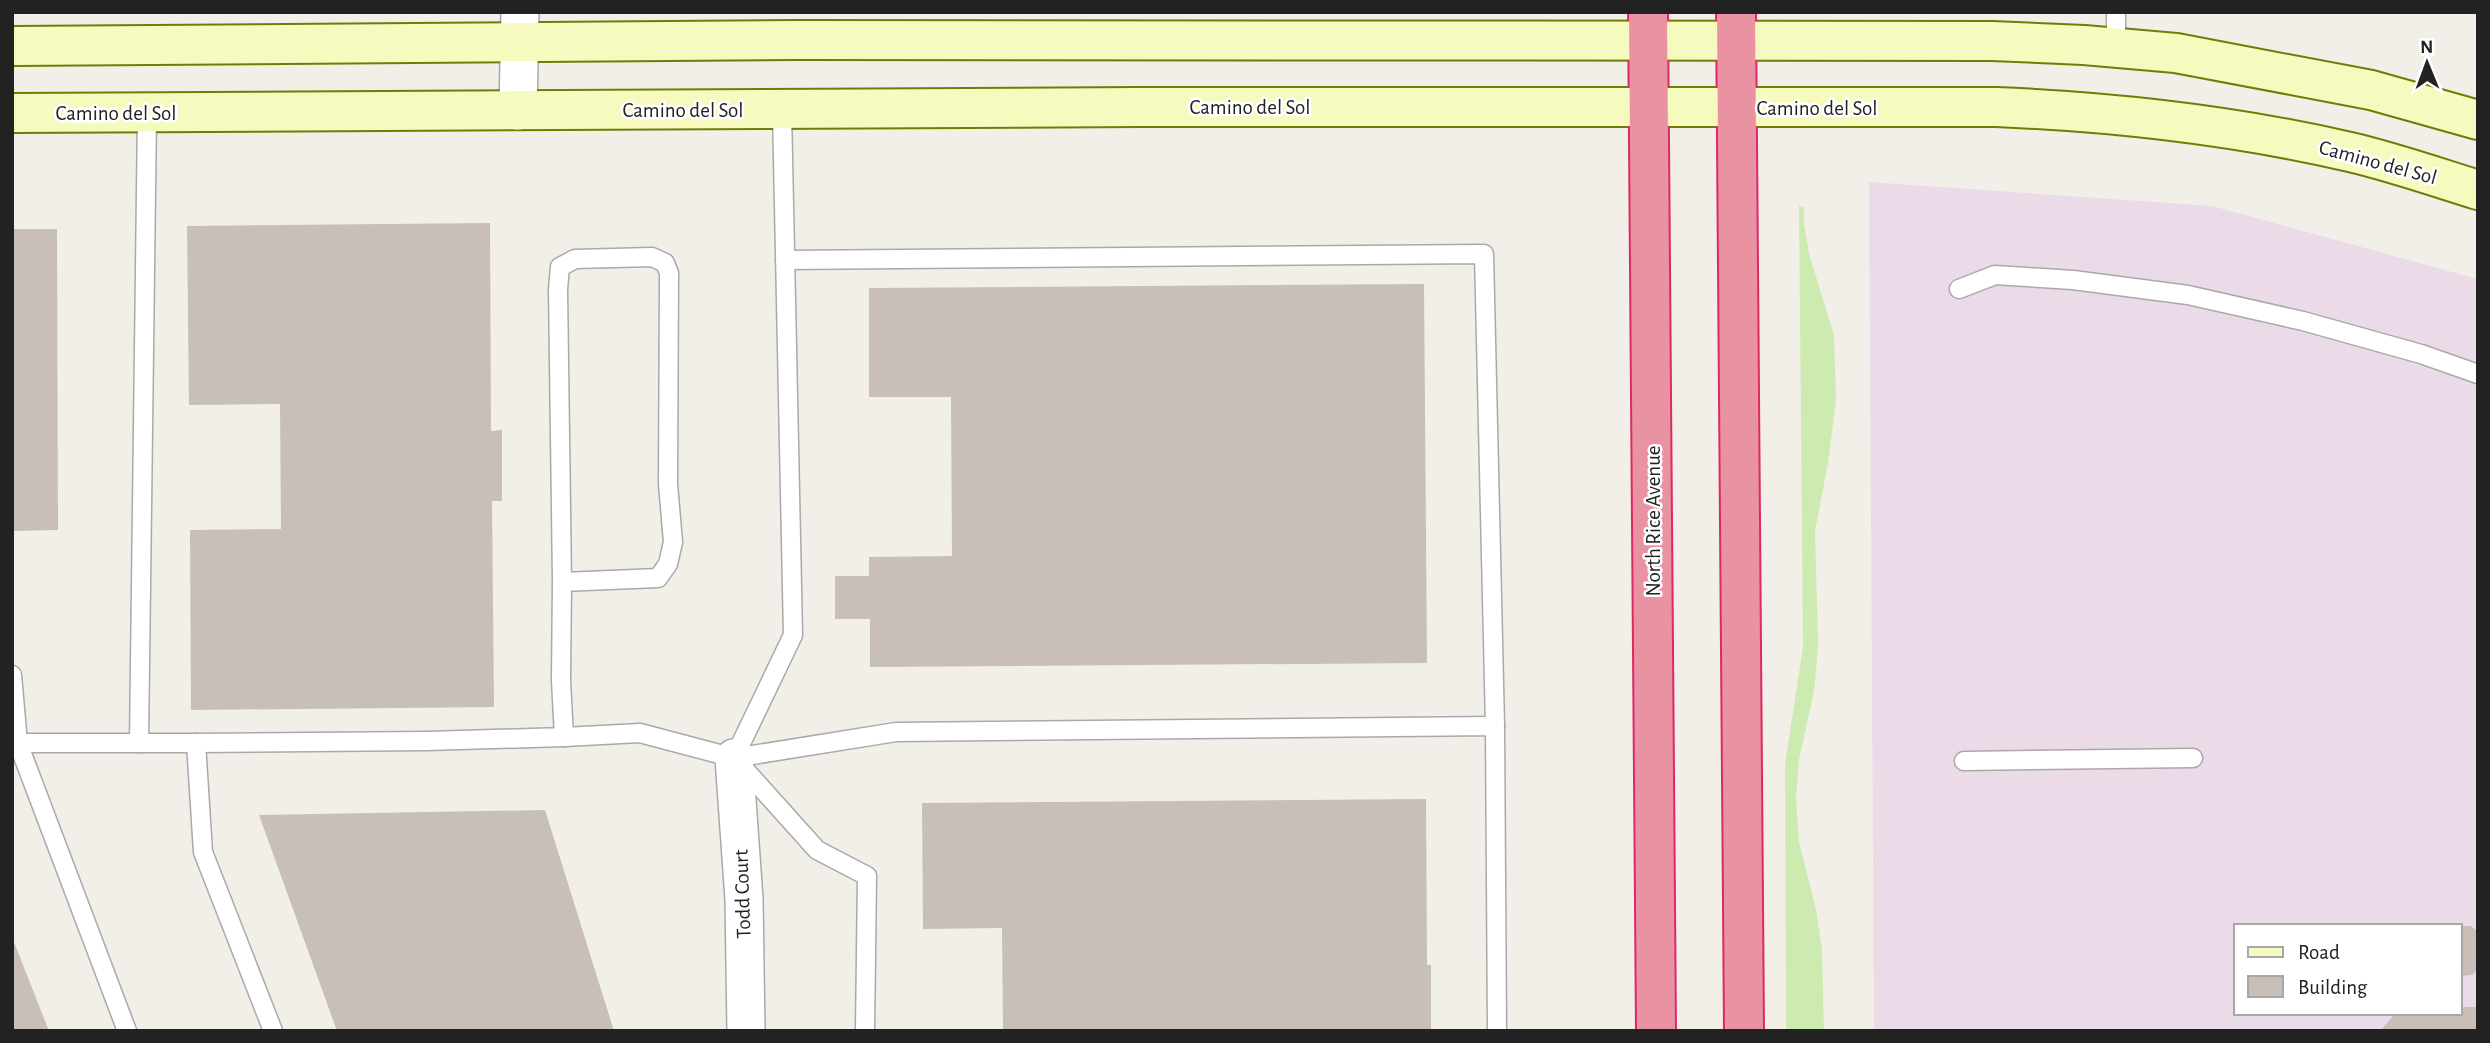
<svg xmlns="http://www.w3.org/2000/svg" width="2490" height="1043" viewBox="0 0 2490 1043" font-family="'Alegreya Sans',sans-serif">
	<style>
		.industrial { fill: #ebdbe8; fill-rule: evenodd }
		.grass { fill: #cdebb0 }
		.building { fill: #c7bfb8 }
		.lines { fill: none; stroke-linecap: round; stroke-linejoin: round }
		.lane-casing { stroke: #a9a9a9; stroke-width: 21 }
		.street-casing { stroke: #a9a9a9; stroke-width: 40 }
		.secondary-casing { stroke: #707d05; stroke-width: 42 }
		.highway-casing { stroke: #dc2a67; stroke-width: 42 }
		.lane { stroke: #fff; stroke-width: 18 }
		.street { stroke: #fff; stroke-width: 37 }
		.secondary { stroke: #f7fabf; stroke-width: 38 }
		.highway { stroke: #e892a2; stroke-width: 38 }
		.labels { text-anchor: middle; stroke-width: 5; stroke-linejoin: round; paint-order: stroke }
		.street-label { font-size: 21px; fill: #222; stroke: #fff }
	</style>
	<rect width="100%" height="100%" fill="#f2efe9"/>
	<path class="industrial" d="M 1869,182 L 2212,206 L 2478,279 L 2478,1031 L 1874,1031 ZM 2236,926 L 2460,926 L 2460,1013 L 2236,1013 Z"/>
	<path class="grass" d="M 1799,206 L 1804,207 L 1804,223 L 1809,254 L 1834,335 L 1836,399 L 1828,463 L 1815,531 L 1818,643 L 1816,671 L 1814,691 L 1799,760 L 1796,797 L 1799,842 L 1816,909 L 1822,950 L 1824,1031 L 1786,1031 L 1785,764 L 1803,647 Z"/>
	<g class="building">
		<path d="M 490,223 L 491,431 L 502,430 L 502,501 L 492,501 L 494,707 L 191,710 L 190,530 L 281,529 L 280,404 L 189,405 L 187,226 Z"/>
		<path d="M 12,229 L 57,229 L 58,530 L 12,531 Z"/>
		<path d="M 1424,284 L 1427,663 L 870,667 L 870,619 L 835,619 L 835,576 L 869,576 L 869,557 L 952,556 L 951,397 L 869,397 L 869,288 Z"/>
		<path d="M 1426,799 L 1427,965 L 1431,965 L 1431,1031 L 1003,1031 L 1002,928 L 923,929 L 922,803 Z"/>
		<path d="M 545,810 L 614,1031 L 337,1031 L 259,815 Z"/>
		<path d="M 2460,926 L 2471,926 L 2478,932 L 2478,969 L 2472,975 L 2460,976 Z"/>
		<path d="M 12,937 L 49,1031 L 12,1031 Z"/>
		<path d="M 2460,1007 L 2478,1007 L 2478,1031 L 2380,1031 L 2396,1013 L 2460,1013 Z"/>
	</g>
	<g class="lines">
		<defs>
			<g id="lane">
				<path d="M 2116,12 L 2116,48"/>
				<path d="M 785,260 L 1484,254 L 1495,726"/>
				<path d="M 1959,289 L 1995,275 L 2073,280 L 2188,295 L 2303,321 L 2421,354 L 2478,374"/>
				<path d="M 12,675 L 18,743 L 196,743 L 203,852 L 273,1031"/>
				<path d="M 564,737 L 640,733 L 734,758 L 896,732 L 1495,726 L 1497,1031"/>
				<path d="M 12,743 L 18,743 L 127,1031"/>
				<path d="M 139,743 L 147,113"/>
				<path d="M 196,743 L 427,741 L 564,737 L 561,680 L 562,582 L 658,578 L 668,564 L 673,542 L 668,484 L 669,273 L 665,263 L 652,257 L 575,259 L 560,267 L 558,289 L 562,582"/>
				<path d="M 734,758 L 793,635 L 782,110"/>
				<path d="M 1964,761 L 2193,758"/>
				<path d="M 738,762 L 817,850 L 867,876 L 865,1031"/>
			</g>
			<g id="street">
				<path d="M 518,111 L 520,12"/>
				<path d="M 734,758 L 744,899 L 746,1031"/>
			</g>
			<g id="secondary">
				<path d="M 12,46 L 797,40 L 1992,41 L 2084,45 L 2176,53 L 2371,90 L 2478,120"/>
				<path d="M 12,113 L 1140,107 L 1996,107 C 2116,112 2233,125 2350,152 C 2393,162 2436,177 2478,190"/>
			</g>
			<g id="highway">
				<path d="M 1648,12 L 1656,1031"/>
				<path d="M 1736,12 L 1744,1031"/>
			</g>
		</defs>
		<use href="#lane" class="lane-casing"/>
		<use href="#street" class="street-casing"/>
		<use href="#secondary" class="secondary-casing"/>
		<use href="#highway" class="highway-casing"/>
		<use href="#lane" class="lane"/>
		<use href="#street" class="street"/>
		<use href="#secondary" class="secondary"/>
		<use href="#highway" class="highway"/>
	</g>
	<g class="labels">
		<g class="street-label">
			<text x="1250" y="114">Camino del Sol</text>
			<text x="1817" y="115">Camino del Sol</text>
			<text x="683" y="117">Camino del Sol</text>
			<text x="116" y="120">Camino del Sol</text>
			<text transform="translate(2378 162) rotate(15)" y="7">Camino del Sol</text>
			<text transform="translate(1653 521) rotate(-90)" y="7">North Rice Avenue</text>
			<text transform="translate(742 894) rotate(-92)" y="7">Todd Court</text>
		</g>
	</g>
	<rect width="2490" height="1043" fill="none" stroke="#222222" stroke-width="28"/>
	<rect x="2234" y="924" width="228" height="91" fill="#ffffff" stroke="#a7a7a7" stroke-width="2"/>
	<rect x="2248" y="947" width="35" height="10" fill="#f7fabf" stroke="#a7a7a7" stroke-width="2"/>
	<text x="2298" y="959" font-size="21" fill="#222222">Road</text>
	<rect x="2248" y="976" width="35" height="21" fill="#c7bfb8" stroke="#a7a7a7" stroke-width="2"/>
	<text x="2298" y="994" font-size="21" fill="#222222">Building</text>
	<g transform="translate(2427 63) rotate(359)" stroke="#ffffff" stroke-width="5" paint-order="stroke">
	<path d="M0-5L12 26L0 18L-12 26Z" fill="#222222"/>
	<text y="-10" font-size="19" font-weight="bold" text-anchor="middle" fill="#222222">N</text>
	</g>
</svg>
